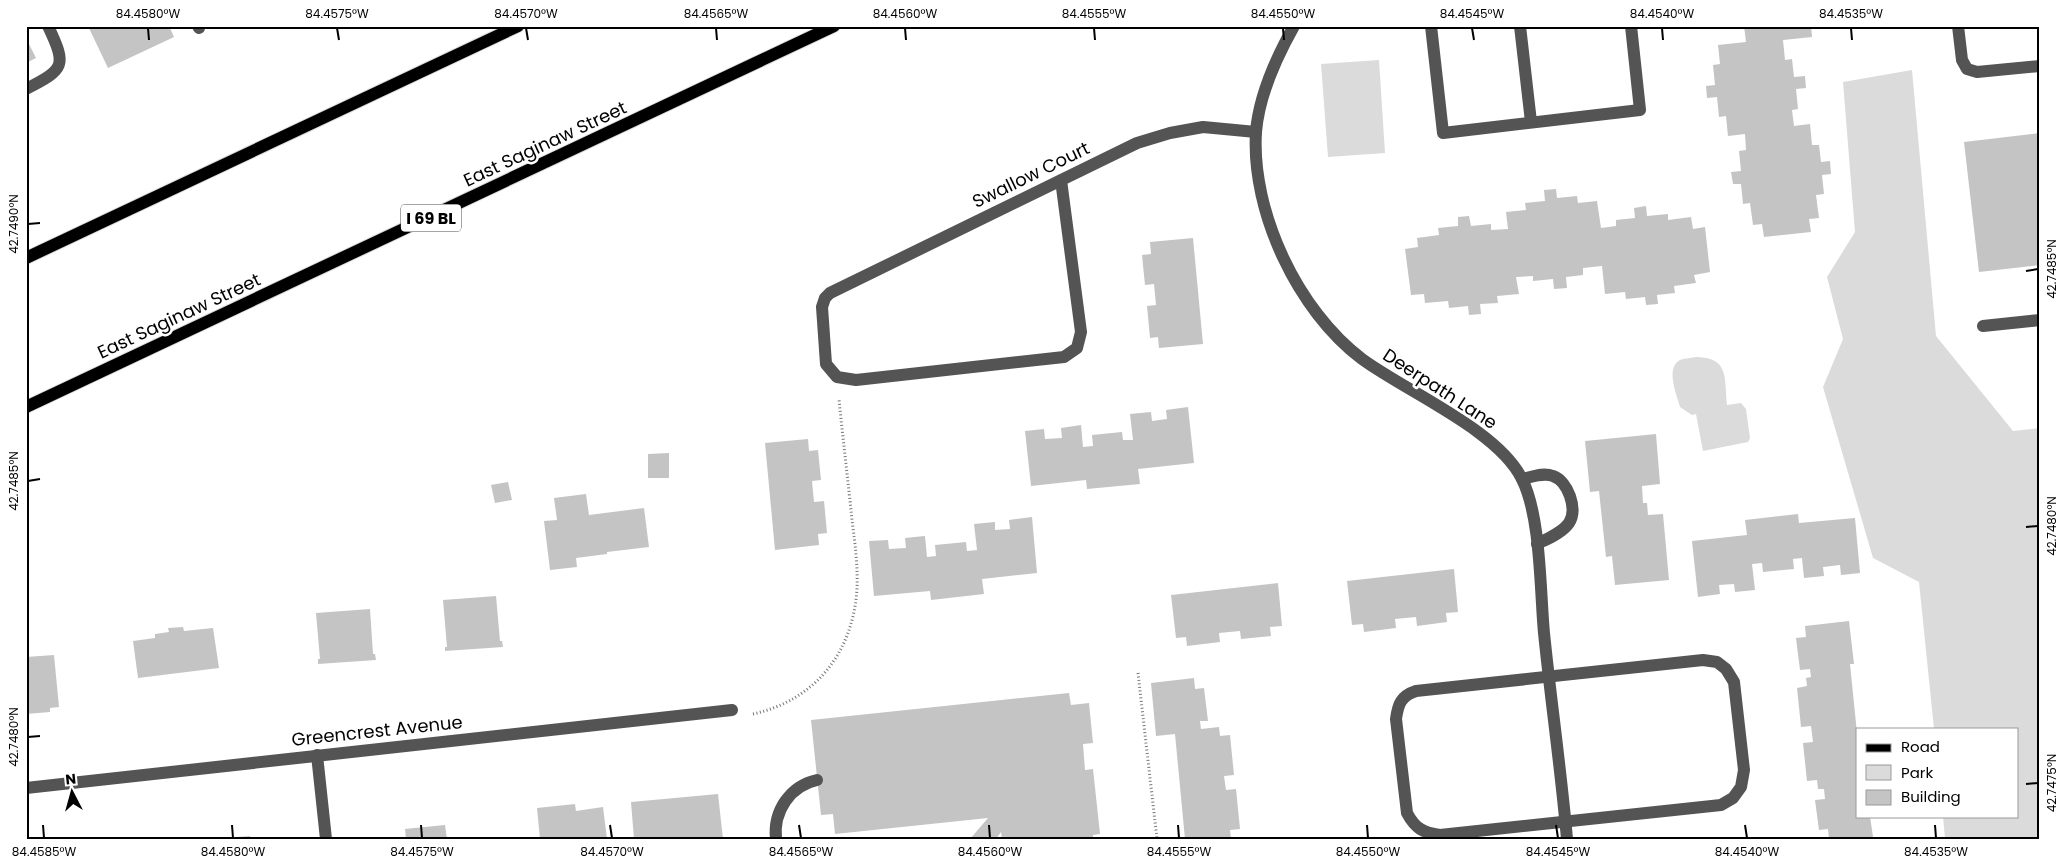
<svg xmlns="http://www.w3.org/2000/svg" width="2066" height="865" viewBox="0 0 2066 865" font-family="Poppins,sans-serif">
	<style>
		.green { fill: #dbdbdb }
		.building { fill: #c4c4c4 }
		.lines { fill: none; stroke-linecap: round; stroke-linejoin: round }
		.major-casing { stroke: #dbdbdb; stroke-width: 14 }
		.path { stroke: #767676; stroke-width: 3; stroke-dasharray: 1 2.5; stroke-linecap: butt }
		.minor { stroke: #545454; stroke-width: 12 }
		.major { stroke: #000; stroke-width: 12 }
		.ticks { fill: none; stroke: #000; stroke-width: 2 }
		.labels { text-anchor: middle; stroke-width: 5; stroke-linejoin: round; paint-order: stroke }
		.shield { fill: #fff; stroke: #4c4c4c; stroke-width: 1 }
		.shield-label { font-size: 16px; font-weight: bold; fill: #000 }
		.street-label { font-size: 18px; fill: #000; stroke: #fff }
		.neatline { fill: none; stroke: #000; stroke-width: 2 }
		.ticks-label { font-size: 12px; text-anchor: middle; fill: #000 }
	</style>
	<rect width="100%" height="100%" fill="#fff"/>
	<g class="green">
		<path d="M 1379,60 L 1385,153 L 1328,157 L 1321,64 Z"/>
		<path d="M 1912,70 L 1936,336 L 2013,431 L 2040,428 L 2040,839 L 1945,839 L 1943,816 L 2017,816 L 2017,729 L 1934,729 L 1919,582 L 1873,558 L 1823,387 L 1843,339 L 1827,277 L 1855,232 L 1843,82 Z"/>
		<path d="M 1697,357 C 1730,358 1724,379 1727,405 L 1741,403 L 1746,409 L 1750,438 L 1748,442 L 1703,451 L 1696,414 L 1692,415 L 1680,407 C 1677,395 1665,368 1680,360 C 1685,358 1692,358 1697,357 Z"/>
	</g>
	<g class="building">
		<path d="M 88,26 L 169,26 L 174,37 L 108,68 Z"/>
		<path d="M 1744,26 L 1811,26 L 1812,37 L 1783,40 L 1785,60 L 1792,59 L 1794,77 L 1805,76 L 1806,88 L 1796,89 L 1798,109 L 1792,110 L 1794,126 L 1810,124 L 1812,145 L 1819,145 L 1821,162 L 1830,161 L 1831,174 L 1822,175 L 1824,194 L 1816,195 L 1819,218 L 1809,219 L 1811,232 L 1764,237 L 1762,224 L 1753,225 L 1750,203 L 1743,204 L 1741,184 L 1733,184 L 1731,172 L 1741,171 L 1739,151 L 1746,150 L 1745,134 L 1728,136 L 1726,116 L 1719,117 L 1717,97 L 1707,98 L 1706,86 L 1715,85 L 1713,65 L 1720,64 L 1718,45 L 1746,42 Z"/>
		<path d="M 26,38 L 36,58 L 26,63 Z"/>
		<path d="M 2040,133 L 2040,265 L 1979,272 L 1964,142 Z"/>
		<path d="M 1556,189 L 1557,198 L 1577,196 L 1578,203 L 1597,201 L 1601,228 L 1616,226 L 1616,220 L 1635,218 L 1634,208 L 1646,206 L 1647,216 L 1668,214 L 1668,220 L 1691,217 L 1693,229 L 1705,227 L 1710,272 L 1694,275 L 1696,283 L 1674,286 L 1675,293 L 1657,295 L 1658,304 L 1646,305 L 1645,297 L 1626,299 L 1625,292 L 1605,294 L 1602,266 L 1583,268 L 1583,275 L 1566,277 L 1567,288 L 1554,289 L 1553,279 L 1533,281 L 1533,276 L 1516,277 L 1519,294 L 1497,296 L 1498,303 L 1480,304 L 1481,314 L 1469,315 L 1468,306 L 1449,308 L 1448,301 L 1425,303 L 1424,294 L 1411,295 L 1405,249 L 1418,247 L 1417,238 L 1439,235 L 1438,228 L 1458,226 L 1458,217 L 1469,216 L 1471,226 L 1491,224 L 1491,230 L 1508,229 L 1506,212 L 1526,210 L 1525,203 L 1545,201 L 1544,190 Z"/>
		<path d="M 1193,238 L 1203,344 L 1159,348 L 1158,337 L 1150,338 L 1147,306 L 1156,305 L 1154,284 L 1145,285 L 1142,255 L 1151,254 L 1150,242 Z"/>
		<path d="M 1188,407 L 1194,463 L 1138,469 L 1140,484 L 1087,489 L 1086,480 L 1031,486 L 1025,431 L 1044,429 L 1045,439 L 1062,438 L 1061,428 L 1081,425 L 1083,447 L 1093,446 L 1092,435 L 1122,432 L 1123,440 L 1133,440 L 1130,414 L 1151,412 L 1152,421 L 1167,419 L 1166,410 Z"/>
		<path d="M 1656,434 L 1660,484 L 1642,486 L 1643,503 L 1647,503 L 1648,515 L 1663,514 L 1669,580 L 1615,585 L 1612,556 L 1606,557 L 1599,491 L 1590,492 L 1585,441 Z"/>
		<path d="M 808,439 L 809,451 L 818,450 L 821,480 L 812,481 L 814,502 L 824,501 L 827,533 L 818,534 L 819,545 L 775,550 L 765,443 Z"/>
		<path d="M 669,453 L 669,478 L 648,478 L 648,454 Z"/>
		<path d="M 508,482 L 512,500 L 495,503 L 491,485 Z"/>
		<path d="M 586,494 L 589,515 L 644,508 L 649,547 L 607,552 L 607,554 L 576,558 L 577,567 L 550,570 L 544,521 L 557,520 L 554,498 Z"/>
		<path d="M 1798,514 L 1799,523 L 1855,518 L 1860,573 L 1841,575 L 1840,565 L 1823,567 L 1824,576 L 1804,578 L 1802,558 L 1793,559 L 1794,569 L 1763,572 L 1762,563 L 1752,564 L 1755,590 L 1735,592 L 1734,584 L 1719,585 L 1720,594 L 1698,597 L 1692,541 L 1747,535 L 1745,520 Z"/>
		<path d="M 1032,517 L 1037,573 L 982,579 L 984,594 L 931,600 L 930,591 L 874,596 L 869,541 L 888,540 L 889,549 L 906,548 L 905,538 L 925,536 L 927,557 L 936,556 L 935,545 L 966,542 L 967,551 L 977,550 L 974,524 L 995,522 L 995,530 L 1010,529 L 1009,520 Z"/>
		<path d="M 1454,569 L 1458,612 L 1446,613 L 1447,622 L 1417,626 L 1416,617 L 1395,619 L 1396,628 L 1364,632 L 1363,624 L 1352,625 L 1347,581 Z"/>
		<path d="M 1278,583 L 1282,626 L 1270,627 L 1271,636 L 1241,639 L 1240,631 L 1219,633 L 1220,642 L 1187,646 L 1186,637 L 1176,638 L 1171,595 Z"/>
		<path d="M 496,596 L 500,641 L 502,641 L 503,647 L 445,651 L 445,647 L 447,647 L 443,600 Z"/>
		<path d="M 370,609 L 373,654 L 375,654 L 376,660 L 318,664 L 318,659 L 320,659 L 316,613 Z"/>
		<path d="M 1849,621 L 1854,664 L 1850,664 L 1857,733 L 1857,816 L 1870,816 L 1873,837 L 1829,839 L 1828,829 L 1819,830 L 1815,800 L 1825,799 L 1824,789 L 1818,789 L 1817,780 L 1807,781 L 1803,743 L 1813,742 L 1811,726 L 1801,727 L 1797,688 L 1807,686 L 1806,678 L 1811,677 L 1810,669 L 1800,670 L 1796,638 L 1806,637 L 1805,626 Z"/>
		<path d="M 183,627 L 184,631 L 213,628 L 219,668 L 138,678 L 133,641 L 155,638 L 155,634 L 169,632 L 168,628 Z"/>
		<path d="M 54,655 L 59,707 L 50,708 L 50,712 L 26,714 L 26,657 Z"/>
		<path d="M 1194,678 L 1195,689 L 1204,688 L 1208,721 L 1200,721 L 1201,729 L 1219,727 L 1220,736 L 1230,735 L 1234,775 L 1224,776 L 1226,790 L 1236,789 L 1240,829 L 1230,830 L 1231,839 L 1185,839 L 1175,734 L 1156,736 L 1151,683 Z"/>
		<path d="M 1069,693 L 1071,705 L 1089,703 L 1093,743 L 1083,744 L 1085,770 L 1093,769 L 1100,834 L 1093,835 L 1093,839 L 1002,839 L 1001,832 L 996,839 L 970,839 L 988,818 L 835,834 L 833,814 L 821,815 L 811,720 Z"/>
		<path d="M 718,794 L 723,839 L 634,839 L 631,802 Z"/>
		<path d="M 575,804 L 576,811 L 603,807 L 607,839 L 540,839 L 537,808 Z"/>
		<path d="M 445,825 L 447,839 L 406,839 L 405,829 Z"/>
		<path d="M 250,836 L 251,839 L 238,839 L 238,837 Z"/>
	</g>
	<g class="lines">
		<defs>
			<g id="major">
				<path d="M 26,258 L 518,26"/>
				<path d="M 26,407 L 834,26"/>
			</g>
		</defs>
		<use href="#major" class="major-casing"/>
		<g class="path">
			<path d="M 1138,673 L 1157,839"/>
			<path d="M 753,714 C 816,700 853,652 857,589 C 858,566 855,543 852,520 C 848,480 843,440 839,399"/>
		</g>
		<g class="minor">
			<path d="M 198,26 L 199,28"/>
			<path d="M 1294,26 C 1276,58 1259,95 1256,132 C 1251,212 1298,311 1362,359 C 1407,392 1498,430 1522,479 C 1541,517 1540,590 1544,633 C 1551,702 1561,770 1567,839"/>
			<path d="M 1431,26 L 1443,133 L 1640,110 L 1631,26"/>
			<path d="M 1520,26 L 1531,122"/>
			<path d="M 1958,26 L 1962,60 L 1967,69 L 1977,72 L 2040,66"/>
			<path d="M 26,89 C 65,69 67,66 48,26"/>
			<path d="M 1061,180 L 1081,332 L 1077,348 L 1064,357 L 856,380 L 837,377 L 826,364 L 822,307 L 825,298 L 830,293 L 1137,143 L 1170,133 L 1203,127 L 1256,132"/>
			<path d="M 1983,326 L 2040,320"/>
			<path d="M 1522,479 C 1532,477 1543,472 1553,476 C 1568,481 1578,509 1569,523 C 1562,533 1547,539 1537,544"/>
			<path d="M 1703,660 L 1717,662 L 1726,669 L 1734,682 L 1744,770 L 1741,787 L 1733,798 L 1721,805 L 1440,835 C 1423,833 1415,828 1407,813 L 1396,719 C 1398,704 1401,696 1416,691 Z"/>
			<path d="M 317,755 L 326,839"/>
			<path d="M 26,788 L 732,710"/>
			<path d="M 776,839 C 773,811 790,786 817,780"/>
		</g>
		<use href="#major" class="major"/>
	</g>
	<path class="ticks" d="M 148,28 L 149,40M 337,28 L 339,40M 526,28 L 528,40M 716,28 L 717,40M 905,28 L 906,40M 1094,28 L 1095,40M 1283,28 L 1284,40M 1472,28 L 1474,40M 1662,28 L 1663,40M 1851,28 L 1852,40M 28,224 L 40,223M 2026,271 L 2038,269M 28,481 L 40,479M 2026,527 L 2038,526M 28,737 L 40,736M 2026,784 L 2038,783M 43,825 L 44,838M 232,825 L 233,838M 421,825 L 422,838M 610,825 L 612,838M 799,825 L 801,838M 989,825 L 990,838M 1178,825 L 1179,838M 1367,825 L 1368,838M 1556,825 L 1558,838M 1745,825 L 1747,838M 1935,825 L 1936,838"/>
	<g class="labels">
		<rect class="shield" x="401" y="204.5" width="60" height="27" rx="4"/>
		<g class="shield-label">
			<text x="431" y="224">I 69 BL</text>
		</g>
		<g class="street-label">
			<text transform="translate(545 144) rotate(-25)" y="6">East Saginaw Street</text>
			<text transform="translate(1031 175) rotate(-26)" y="6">Swallow Court</text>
			<text transform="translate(179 316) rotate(-25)" y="6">East Saginaw Street</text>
			<text transform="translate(1440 389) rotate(33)" y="6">Deerpath Lane</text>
			<text transform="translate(377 731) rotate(-6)" y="6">Greencrest Avenue</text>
		</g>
	</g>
	<rect width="2066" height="865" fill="none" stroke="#ffffff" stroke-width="55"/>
	<rect x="1856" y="728" width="162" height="90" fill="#ffffff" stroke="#999999"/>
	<rect x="1866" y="744" width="25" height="8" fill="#000000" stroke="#999999"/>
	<text x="1901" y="752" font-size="15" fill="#000000">Road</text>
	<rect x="1866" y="765" width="25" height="15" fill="#dbdbdb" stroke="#999999"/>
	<text x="1901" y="778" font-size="15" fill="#000000">Park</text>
	<rect x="1866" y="790" width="25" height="15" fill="#c4c4c4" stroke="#999999"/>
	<text x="1901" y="802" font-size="15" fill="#000000">Building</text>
	<g transform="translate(72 792) rotate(354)" stroke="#ffffff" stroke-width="4" paint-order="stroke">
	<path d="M0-4L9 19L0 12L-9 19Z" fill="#000000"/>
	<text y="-8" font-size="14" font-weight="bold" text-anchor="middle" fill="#000000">N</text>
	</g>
	<rect x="28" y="28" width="2010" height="810" class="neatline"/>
	<g class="ticks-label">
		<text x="148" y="18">84.4580°W</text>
		<text x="337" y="18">84.4575°W</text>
		<text x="526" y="18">84.4570°W</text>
		<text x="716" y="18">84.4565°W</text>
		<text x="905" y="18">84.4560°W</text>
		<text x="1094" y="18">84.4555°W</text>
		<text x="1283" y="18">84.4550°W</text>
		<text x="1472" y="18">84.4545°W</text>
		<text x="1662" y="18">84.4540°W</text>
		<text x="1851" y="18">84.4535°W</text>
		<text transform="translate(14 224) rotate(-90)" y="4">42.7490°N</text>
		<text transform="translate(2052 269) rotate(-90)" y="4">42.7485°N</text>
		<text transform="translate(14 481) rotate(-90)" y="4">42.7485°N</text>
		<text transform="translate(2052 526) rotate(-90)" y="4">42.7480°N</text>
		<text transform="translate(14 737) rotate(-90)" y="4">42.7480°N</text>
		<text transform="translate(2052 783) rotate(-90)" y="4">42.7475°N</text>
		<text x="44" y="856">84.4585°W</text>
		<text x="233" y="856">84.4580°W</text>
		<text x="422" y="856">84.4575°W</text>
		<text x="612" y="856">84.4570°W</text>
		<text x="801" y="856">84.4565°W</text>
		<text x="990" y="856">84.4560°W</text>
		<text x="1179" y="856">84.4555°W</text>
		<text x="1368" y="856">84.4550°W</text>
		<text x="1558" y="856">84.4545°W</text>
		<text x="1747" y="856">84.4540°W</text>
		<text x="1936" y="856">84.4535°W</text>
	</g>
</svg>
